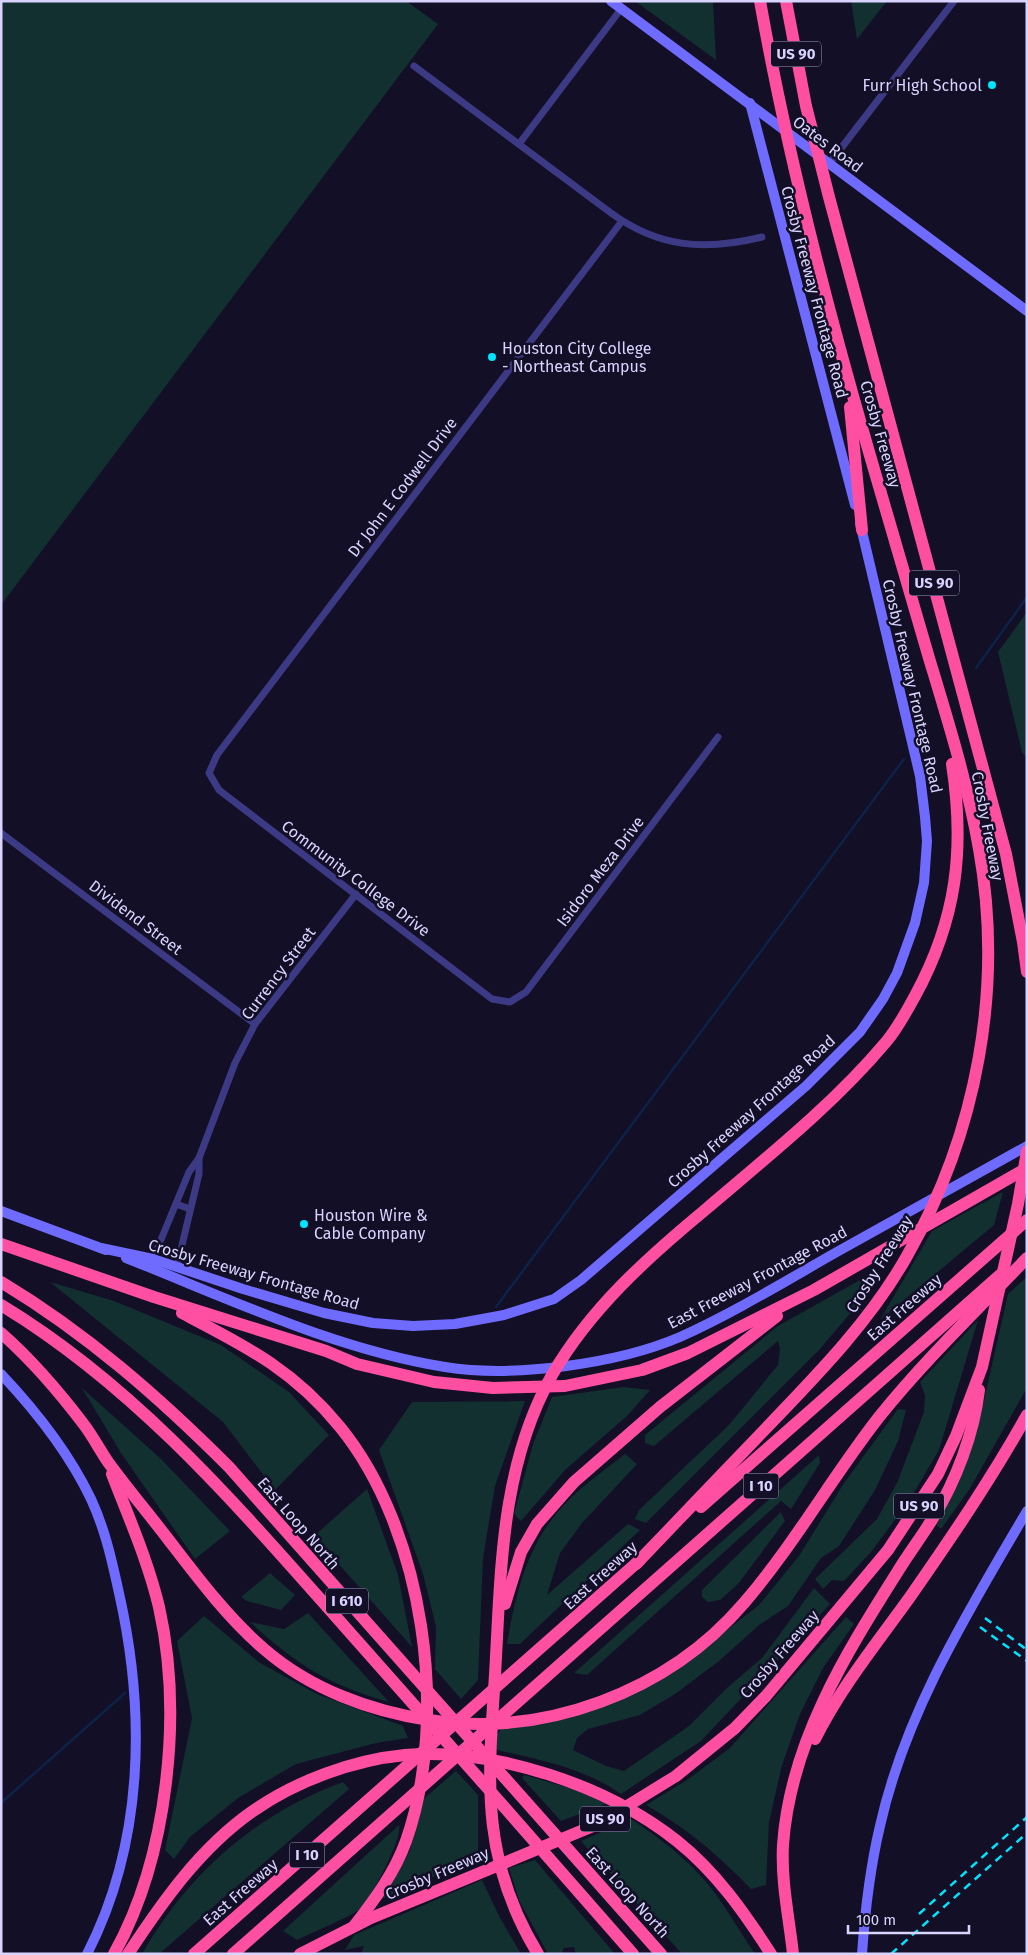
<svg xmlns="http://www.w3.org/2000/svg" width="1028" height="1955" viewBox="0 0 1028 1955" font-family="'Fira Sans',sans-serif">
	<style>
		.green { fill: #12302f }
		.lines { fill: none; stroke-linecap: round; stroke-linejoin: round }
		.stream { stroke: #0c2248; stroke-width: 2.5 }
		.street { stroke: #3d3a85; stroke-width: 7 }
		.secondary { stroke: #6f6bff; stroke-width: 10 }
		.highway { stroke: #ff4fa3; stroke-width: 12 }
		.rail { stroke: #00e5ff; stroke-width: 2.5; stroke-dasharray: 8 6; stroke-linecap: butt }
		.poi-dot { fill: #00e5ff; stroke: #130f26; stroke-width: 2 }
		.labels { text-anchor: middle; stroke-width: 5; stroke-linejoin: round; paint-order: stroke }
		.shield { fill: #130f26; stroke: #9e99be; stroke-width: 1 }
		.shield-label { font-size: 15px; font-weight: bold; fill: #d9d4ff }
		.poi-label { font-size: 16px; fill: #d9d4ff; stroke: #130f26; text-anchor: start }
		.street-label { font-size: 16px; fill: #d9d4ff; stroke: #130f26 }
	</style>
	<rect width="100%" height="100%" fill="#130f26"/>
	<g class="green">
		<path d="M 1,1 L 406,1 L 438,24 L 1,605 Z"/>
		<path d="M 635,1 L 713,1 L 716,60 Z"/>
		<path d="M 851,1 L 887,1 L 857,39 Z"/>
		<path d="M 1027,612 L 1027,759 L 1022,752 L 998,652 Z"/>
		<path d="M 1003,1192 L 994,1225 L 880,1320 L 932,1231 Z"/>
		<path d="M 867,1276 L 874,1285 L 820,1349 L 646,1523 L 635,1519 L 639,1510 L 729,1425 L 778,1365 L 780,1349 L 778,1341 L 654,1446 L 645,1443 L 645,1435 L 778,1326 Z"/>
		<path d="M 1027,1277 L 1027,1388 L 969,1490 L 941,1529 L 937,1525 L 955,1489 L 977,1431 L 1008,1294 Z"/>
		<path d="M 50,1282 L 114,1301 L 221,1345 L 289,1392 L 329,1435 L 275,1490 L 223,1422 Z"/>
		<path d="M 978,1320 L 939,1450 L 909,1501 L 871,1552 L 844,1581 L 832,1580 L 823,1589 L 815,1579 L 877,1519 L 897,1483 L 924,1412 L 925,1395 L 920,1382 Z"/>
		<path d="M 623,1387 L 650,1390 L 628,1415 L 565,1470 L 521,1521 L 514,1514 L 533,1444 L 552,1397 Z"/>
		<path d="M 82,1388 L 161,1459 L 230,1531 L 195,1559 L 121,1453 Z"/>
		<path d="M 525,1401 L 495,1486 L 483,1558 L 478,1680 L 461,1699 L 435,1669 L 436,1627 L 423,1574 L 379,1450 L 412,1402 Z"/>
		<path d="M 898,1409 L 906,1410 L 898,1441 L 875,1490 L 839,1546 L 821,1558 L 788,1606 L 759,1625 L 719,1661 L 675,1694 L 640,1715 L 588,1729 L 577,1738 L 573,1750 L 606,1766 L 624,1771 L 689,1726 L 728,1687 L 762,1658 L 814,1588 L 830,1604 L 701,1741 L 621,1794 C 584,1768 541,1760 497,1750 L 497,1734 L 502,1728 L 569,1718 L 619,1699 L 672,1673 L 759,1605 L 799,1556 L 844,1483 Z"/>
		<path d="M 625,1454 L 637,1464 L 582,1523 L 560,1553 L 547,1595 L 628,1524 L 640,1530 L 520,1644 L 507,1644 C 516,1592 527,1544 564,1505 C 581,1486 605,1470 625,1454 Z"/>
		<path d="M 819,1455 L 820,1463 L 791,1509 L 781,1501 L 587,1675 L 574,1673 Z"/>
		<path d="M 367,1489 L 398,1575 L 412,1647 L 314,1536 Z"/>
		<path d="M 781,1512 L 785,1521 L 738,1584 L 720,1600 L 708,1602 L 702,1597 L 702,1590 Z"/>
		<path d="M 270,1573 L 295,1595 L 281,1610 L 247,1601 L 241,1597 Z"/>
		<path d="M 308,1613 L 389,1702 C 327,1684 297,1665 250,1622 L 284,1629 Z"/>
		<path d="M 204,1616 L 260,1663 L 317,1694 L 403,1726 L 408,1738 L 376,1743 L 296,1764 L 238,1798 L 190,1837 L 174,1859 L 165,1850 L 192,1718 L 177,1641 Z"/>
		<path d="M 846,1617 L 854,1624 L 823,1668 L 800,1714 L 782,1765 L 769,1822 L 766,1885 L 751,1889 C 717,1854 689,1830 646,1805 L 687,1780 L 730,1748 Z"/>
		<path d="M 456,1771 L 478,1795 L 478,1858 L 379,1900 L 394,1879 L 410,1850 L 420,1802 Z"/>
		<path d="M 524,1775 L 577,1790 L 606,1804 L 561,1821 L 522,1778 Z"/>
		<path d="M 343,1782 L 349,1789 L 159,1954 L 142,1954 C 188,1873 256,1814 343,1782 Z"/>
		<path d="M 631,1819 C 663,1840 694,1864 717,1896 C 730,1914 742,1935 755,1954 L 682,1954 L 581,1841 Z"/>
		<path d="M 399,1825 C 403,1838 371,1899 360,1909 C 352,1916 309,1934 297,1940 L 283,1931 Z"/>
		<path d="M 535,1860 L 615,1954 L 576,1954 L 574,1947 L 564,1948 L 561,1954 L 548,1954 L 519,1900 L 509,1868 Z"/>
		<path d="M 482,1880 L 499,1916 L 521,1954 L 361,1954 L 364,1946 L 345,1950 L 354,1935 Z"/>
	</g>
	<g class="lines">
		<g class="stream">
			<path d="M 976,668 L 1027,597"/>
			<path d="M 496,1307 L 904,759"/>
			<path d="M 1,1803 L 125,1693"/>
		</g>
		<g class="street">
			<path d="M 414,66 L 611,213 C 659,248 705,251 762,237"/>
			<path d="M 519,144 L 621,9"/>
			<path d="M 829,164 L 954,1"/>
			<path d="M 622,221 L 217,755 L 209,773 L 219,790 L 492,999 L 510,1002 L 526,992 L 718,737"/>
			<path d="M 1,833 L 255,1024"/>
			<path d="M 176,1204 L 190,1209"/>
			<path d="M 153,1259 L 189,1172 L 199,1158 L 235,1063 L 255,1024 L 356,894"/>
			<path d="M 177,1266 L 199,1174 L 199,1158"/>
		</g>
		<g class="secondary">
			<path d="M 611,1 L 1027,311"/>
			<path d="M 750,103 L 855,505"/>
			<path d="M 1,1211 L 106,1250"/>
			<path d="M 101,1248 L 153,1259 L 243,1289 L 324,1313 L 373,1323 L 413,1326 L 455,1324 L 504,1315 L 554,1299 L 581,1280 L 806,1086 L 860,1032 L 883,999 L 897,973 L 915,923 L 924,883 L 927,841 L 925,817 L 920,776 L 860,523"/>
			<path d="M 126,1258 C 230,1299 334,1349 445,1367 C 513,1378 617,1364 680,1337 C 733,1313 784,1282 835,1253 C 899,1218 963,1182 1027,1146"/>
			<path d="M 1,1374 C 36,1411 69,1453 91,1499 C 105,1529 112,1561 119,1593 C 146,1713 144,1843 87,1954"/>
			<path d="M 862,1954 C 865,1911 870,1868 880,1826 C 905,1713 969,1610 1027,1511"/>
		</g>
		<g class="highway">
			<path d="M 786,1 L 806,106 L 829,197 L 1006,854 L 1023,942 L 1027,972"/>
			<path d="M 850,407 L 862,530"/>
			<path d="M 1,1244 L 154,1297 L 326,1351 L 357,1364 L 434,1382 L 493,1388 L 565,1386 L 642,1370 L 688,1353 L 814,1290 L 1027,1168"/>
			<path d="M 1,1282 C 86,1333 159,1397 229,1467 L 661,1954"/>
			<path d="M 1,1305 C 135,1386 235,1503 337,1618 C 436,1729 535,1842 633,1954"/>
			<path d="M 182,1313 C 245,1346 293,1369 340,1427 C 424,1530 450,1716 406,1841 C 395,1872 375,1899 355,1925"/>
			<path d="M 1,1333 C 33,1361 60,1393 85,1426 C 93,1437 100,1450 108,1462 C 127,1488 148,1513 168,1539 C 198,1578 227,1617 264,1649 C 310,1689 370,1711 429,1720 C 544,1738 668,1692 744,1603 C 794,1545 832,1477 879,1417 C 925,1360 977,1310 1027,1258"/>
			<path d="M 112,1474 C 129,1518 148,1561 159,1607 C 183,1714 168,1857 114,1954"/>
			<path d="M 701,1507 L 1027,1220"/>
			<path d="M 636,1564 C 681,1517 727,1469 772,1422 C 822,1370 872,1318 907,1256 C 977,1133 1004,988 979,849 C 968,785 948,721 929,658 C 909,590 889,521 869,452 C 826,304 787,153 760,1"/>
			<path d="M 505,1604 L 521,1552 L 537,1524 L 574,1482 L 660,1407 L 777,1316"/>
			<path d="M 815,1739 C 841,1687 877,1643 910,1597 C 951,1538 992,1478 1027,1415"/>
			<path d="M 128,1954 C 163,1901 200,1848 253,1811 C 296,1781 353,1760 405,1755 C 496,1748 606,1785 677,1841 C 716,1872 744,1912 771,1954"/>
			<path d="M 194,1954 L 640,1560"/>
			<path d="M 233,1954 L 1000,1275"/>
			<path d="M 300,1954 L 371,1918 L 598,1824 L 676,1776 L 735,1728 L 766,1696 L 888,1550 L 938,1474 L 956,1436 L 982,1367 L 1018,1204 L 1027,1151"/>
			<path d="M 538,1954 C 480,1859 488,1781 495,1675 C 501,1573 500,1467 552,1375 C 590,1309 647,1258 705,1210 C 767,1157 833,1105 886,1042 C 898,1028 906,1012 915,996 C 957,919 965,849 952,764"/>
			<path d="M 793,1954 C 789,1917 781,1882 783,1845 C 790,1743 845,1655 898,1571 C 909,1553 922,1536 933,1518 C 956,1481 974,1433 979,1390"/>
		</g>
		<g class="rail">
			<path d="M 985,1618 L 1027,1650"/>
			<path d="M 980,1627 L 1027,1661"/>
			<path d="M 919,1914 L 1027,1817"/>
			<path d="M 891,1954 L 1027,1833"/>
		</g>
	</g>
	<g class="poi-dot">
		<circle cx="992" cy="85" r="5"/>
		<circle cx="492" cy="357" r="5"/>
		<circle cx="304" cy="1224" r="5"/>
	</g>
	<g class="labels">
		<g class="shield">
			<rect x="771" y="41.5" width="50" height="25" rx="4"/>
			<rect x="909" y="570.5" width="50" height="25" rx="4"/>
			<rect x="743.5" y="1473.5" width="35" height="25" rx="4"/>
			<rect x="894" y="1493.5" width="50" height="25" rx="4"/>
			<rect x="326" y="1588.5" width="42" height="25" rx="4"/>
			<rect x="580" y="1806.5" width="50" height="25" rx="4"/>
			<rect x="289.5" y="1842.5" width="35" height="25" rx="4"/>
		</g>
		<g class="shield-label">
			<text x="796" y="59">US 90</text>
			<text x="934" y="588">US 90</text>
			<text x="761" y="1491">I 10</text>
			<text x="919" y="1511">US 90</text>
			<text x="347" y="1606">I 610</text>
			<text x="605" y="1824">US 90</text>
			<text x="307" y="1860">I 10</text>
		</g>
		<g class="poi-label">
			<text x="982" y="91" text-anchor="end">Furr High School</text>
			<text x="502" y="354">Houston City College<tspan x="502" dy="18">- Northeast Campus</tspan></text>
			<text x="314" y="1221">Houston Wire &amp;<tspan x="314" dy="18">Cable Company</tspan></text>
		</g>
		<g class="street-label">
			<text transform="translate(828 144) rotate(37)" y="6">Oates Road</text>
			<text transform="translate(815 292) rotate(75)" y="6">Crosby Freeway Frontage Road</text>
			<text transform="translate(881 434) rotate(74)" y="6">Crosby Freeway</text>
			<text transform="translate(402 487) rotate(-53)" y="6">Dr John E Codwell Drive</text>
			<text transform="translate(913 686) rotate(77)" y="6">Crosby Freeway Frontage Road</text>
			<text transform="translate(988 826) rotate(79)" y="6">Crosby Freeway</text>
			<text transform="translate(600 871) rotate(-53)" y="6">Isidoro Meza Drive</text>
			<text transform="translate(356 878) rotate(37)" y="6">Community College Drive</text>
			<text transform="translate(136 917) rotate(37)" y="6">Dividend Street</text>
			<text transform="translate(278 973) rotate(-53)" y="6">Currency Street</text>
			<text transform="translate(751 1111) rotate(-42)" y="6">Crosby Freeway Frontage Road</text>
			<text transform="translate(879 1264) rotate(-58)" y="6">Crosby Freeway</text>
			<text transform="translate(254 1274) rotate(16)" y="6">Crosby Freeway Frontage Road</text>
			<text transform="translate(757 1277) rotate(-28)" y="6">East Freeway Frontage Road</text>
			<text transform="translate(904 1307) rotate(-41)" y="6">East Freeway</text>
			<text transform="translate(299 1523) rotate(49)" y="6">East Loop North</text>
			<text transform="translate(600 1575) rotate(-42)" y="6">East Freeway</text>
			<text transform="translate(779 1654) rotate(-49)" y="6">Crosby Freeway</text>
			<text transform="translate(437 1873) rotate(-23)" y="6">Crosby Freeway</text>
			<text transform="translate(240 1892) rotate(-41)" y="6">East Freeway</text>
			<text transform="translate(628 1892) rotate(48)" y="6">East Loop North</text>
		</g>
	</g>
	<rect width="1028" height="1955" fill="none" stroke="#d9d4ff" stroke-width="5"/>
	<path d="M848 1925v8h121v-8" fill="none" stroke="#d9d4ff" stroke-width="2.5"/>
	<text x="856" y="1925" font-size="15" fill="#d9d4ff" stroke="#130f26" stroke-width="4" paint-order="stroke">100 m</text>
</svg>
